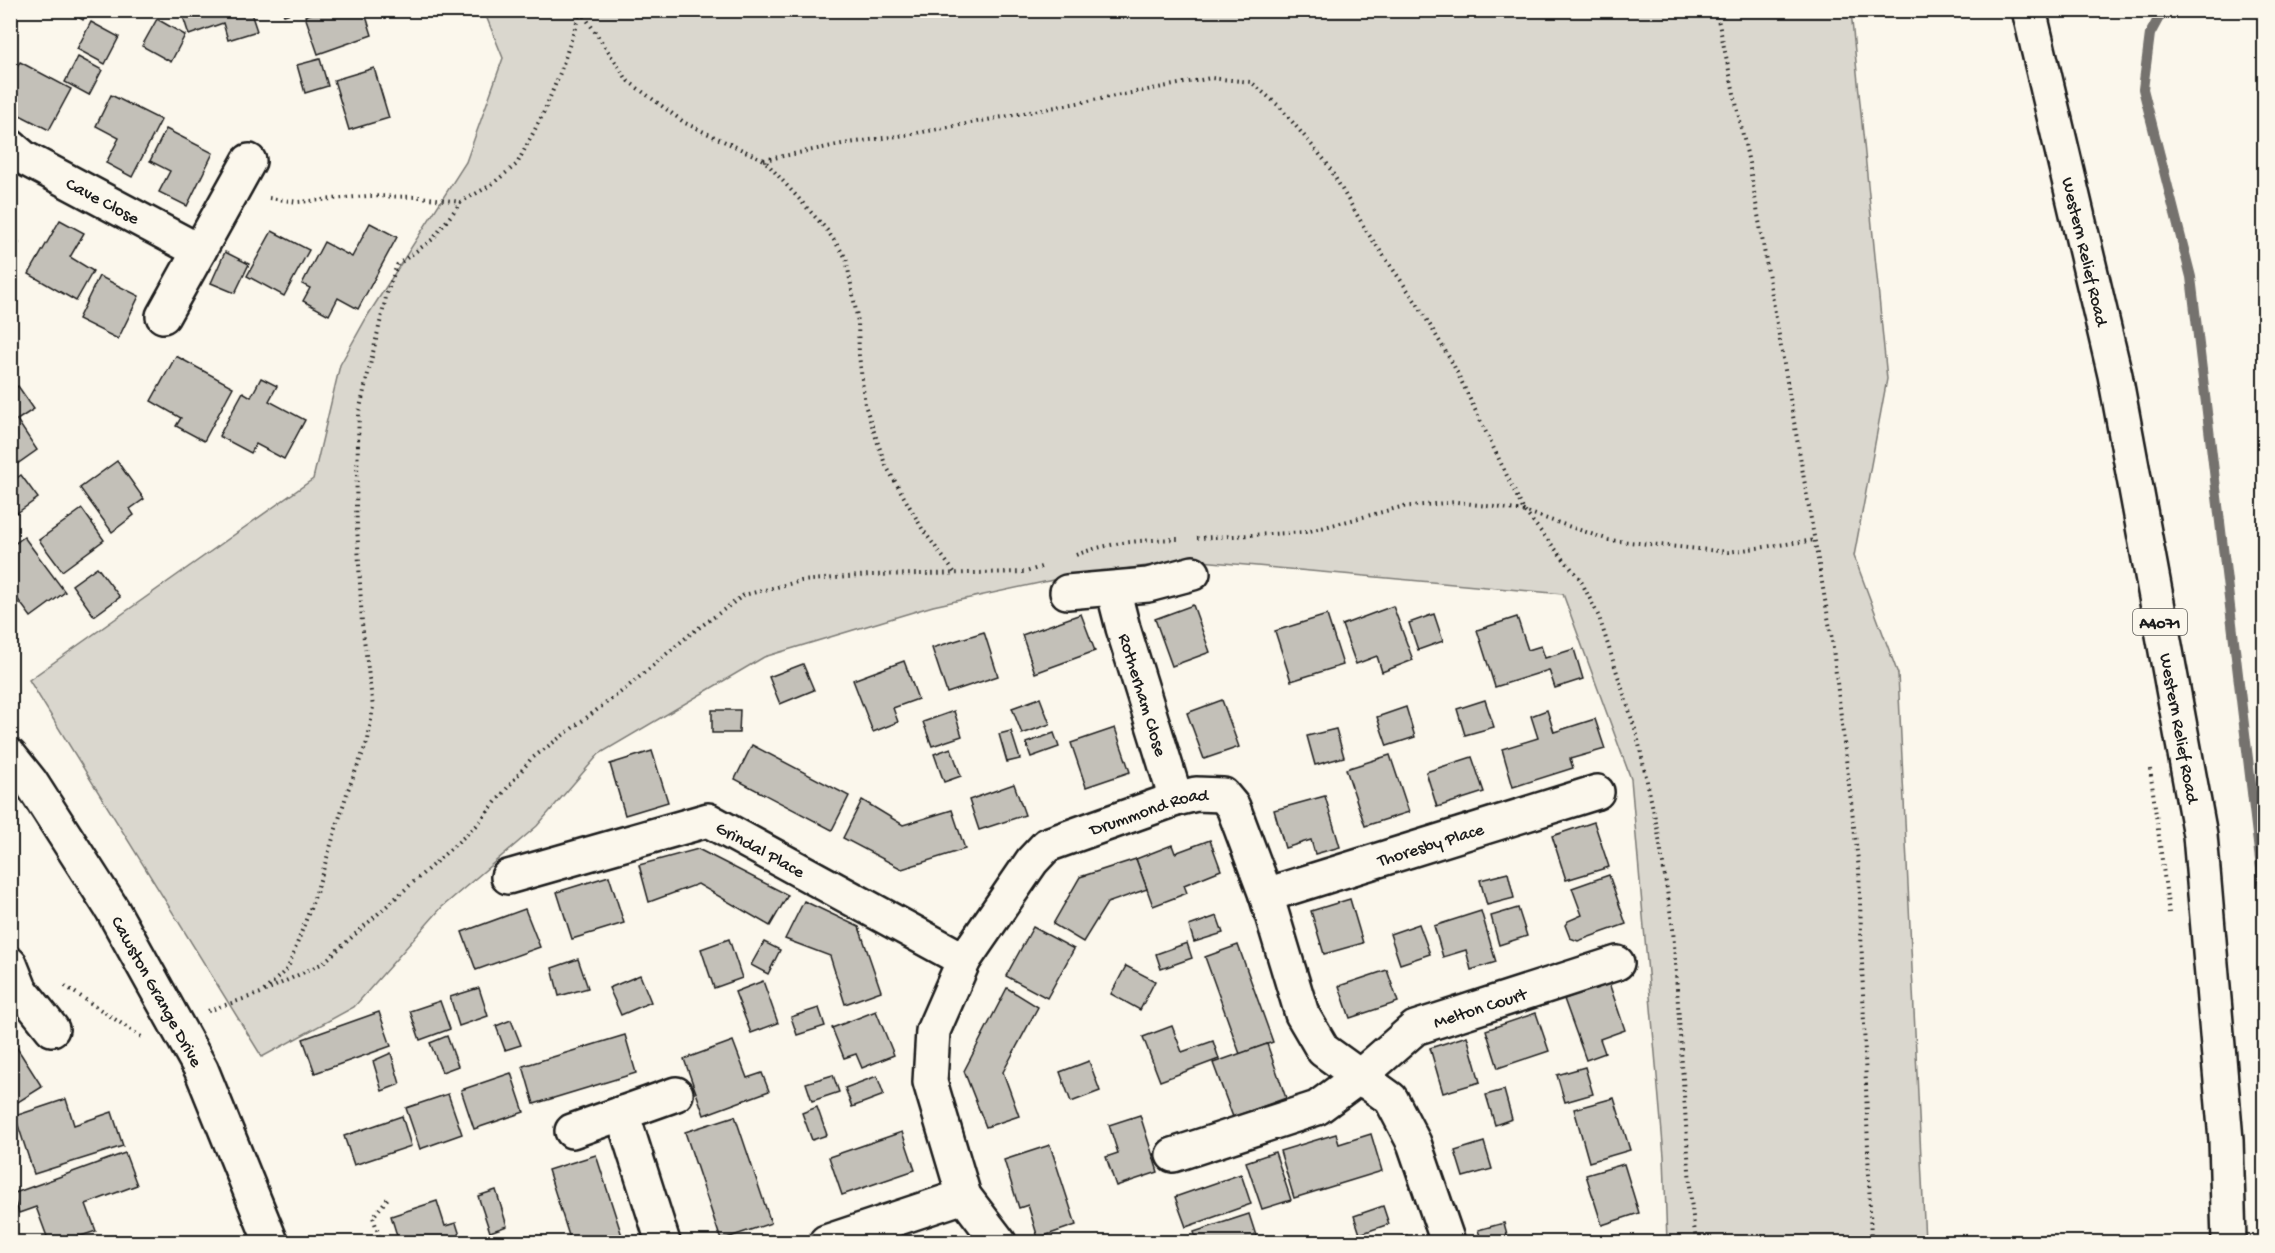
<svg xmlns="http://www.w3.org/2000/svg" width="2275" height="1253" viewBox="0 0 2275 1253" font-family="'Gochi Hand',sans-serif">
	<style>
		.green { fill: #dad7ce; stroke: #7b7a75; stroke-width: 1.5 }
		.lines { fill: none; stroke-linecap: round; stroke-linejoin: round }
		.stream { stroke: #74726e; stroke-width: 10 }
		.building { fill: #c3c0b8; stroke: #1c1c1c; stroke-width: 1.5 }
		.minor-casing { stroke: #1c1c1c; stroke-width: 38 }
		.highway-casing { stroke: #1c1c1c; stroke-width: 38 }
		.path { stroke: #1c1c1c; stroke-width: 4; stroke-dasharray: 1.5 4.5; stroke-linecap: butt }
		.minor { stroke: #fbf7ec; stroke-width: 33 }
		.highway { stroke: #fbf7ec; stroke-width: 33 }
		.labels { text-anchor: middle; stroke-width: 5; stroke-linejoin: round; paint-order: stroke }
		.shield { fill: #fbf7ec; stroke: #5f5e5a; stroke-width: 1.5 }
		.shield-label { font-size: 16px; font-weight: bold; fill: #1c1c1c }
		.street-label { font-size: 18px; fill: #1c1c1c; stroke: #fbf7ec }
	</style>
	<rect width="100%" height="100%" fill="#fbf7ec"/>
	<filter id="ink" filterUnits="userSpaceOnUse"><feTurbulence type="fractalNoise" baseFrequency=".0167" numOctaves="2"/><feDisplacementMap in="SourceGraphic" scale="12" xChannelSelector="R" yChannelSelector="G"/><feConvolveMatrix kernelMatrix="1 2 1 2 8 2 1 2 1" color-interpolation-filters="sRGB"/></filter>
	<g filter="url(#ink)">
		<path class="green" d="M 484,11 L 1851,11 L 1887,379 L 1854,556 L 1898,674 L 1925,1242 L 1667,1242 L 1664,1156 L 1631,779 L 1563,594 L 1190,560 L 1067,577 L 933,606 L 764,657 L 599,754 L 537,826 L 442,907 L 354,1007 L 262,1057 L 29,680 L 313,479 L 340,365 L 368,315 L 466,162 L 503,58 Z"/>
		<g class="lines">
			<path class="stream" d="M 2163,10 L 2150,34 L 2143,89 L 2191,277 L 2264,894"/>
		</g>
		<g class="building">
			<path d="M 66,10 L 88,10 L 83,20 Z"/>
			<path d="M 181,10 L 250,10 L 257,31 L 228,40 L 223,23 L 189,35 Z"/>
			<path d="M 282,10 L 300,10 L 284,15 Z"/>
			<path d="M 321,10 L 355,10 L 356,15 L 365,13 L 372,35 L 318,54 L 305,16 Z"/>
			<path d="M 157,19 L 185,35 L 171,62 L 142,46 Z"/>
			<path d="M 91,22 L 119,37 L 105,64 L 77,49 Z"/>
			<path d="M 78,57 L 102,70 L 89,95 L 65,82 Z"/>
			<path d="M 320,59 L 328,86 L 305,93 L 297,65 Z"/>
			<path d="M 20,62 L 71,89 L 49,130 L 10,110 L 10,79 Z"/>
			<path d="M 374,68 L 389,118 L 349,130 L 334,80 Z"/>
			<path d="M 111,95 L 161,120 L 132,177 L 106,163 L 119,138 L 96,126 Z"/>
			<path d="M 166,129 L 213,153 L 187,206 L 159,192 L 170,171 L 150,161 Z"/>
			<path d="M 60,220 L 84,233 L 70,257 L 93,271 L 76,301 L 29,274 Z"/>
			<path d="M 370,223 L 397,237 L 358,309 L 338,298 L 329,315 L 303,301 L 310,288 L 302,284 L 324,242 L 352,257 Z"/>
			<path d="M 272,231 L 309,250 L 284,296 L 247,276 Z"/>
			<path d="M 10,237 L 19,243 L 10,257 Z"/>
			<path d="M 225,252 L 249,264 L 235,293 L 211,283 Z"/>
			<path d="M 99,276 L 139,296 L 118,339 L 78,319 Z"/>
			<path d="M 176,356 L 233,387 L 204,441 L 176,426 L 181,418 L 151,401 Z"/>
			<path d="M 261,378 L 277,386 L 269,401 L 305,420 L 284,459 L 256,444 L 251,453 L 219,436 L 243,392 L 251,397 Z"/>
			<path d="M 18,386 L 34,409 L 17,420 L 37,450 L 10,469 L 10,391 Z"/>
			<path d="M 117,461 L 144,499 L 130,509 L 134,515 L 112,532 L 80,488 Z"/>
			<path d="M 21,475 L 38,498 L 17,513 L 10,504 L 10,483 Z"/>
			<path d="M 82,509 L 104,540 L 62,571 L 39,540 Z"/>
			<path d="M 24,537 L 65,592 L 31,617 L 10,589 L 10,547 Z"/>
			<path d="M 97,567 L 120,597 L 94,616 L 72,585 Z"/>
			<path d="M 1193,605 L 1210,652 L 1172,666 L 1155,619 Z"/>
			<path d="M 1393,606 L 1413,660 L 1382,672 L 1377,656 L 1356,664 L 1342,625 Z"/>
			<path d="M 1081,614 L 1095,651 L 1035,673 L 1022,635 Z"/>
			<path d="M 1434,614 L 1443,641 L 1418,650 L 1409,623 Z"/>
			<path d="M 1327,615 L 1343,665 L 1291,681 L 1275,631 Z"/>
			<path d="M 1517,617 L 1528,650 L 1541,646 L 1545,658 L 1574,649 L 1583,679 L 1555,688 L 1549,670 L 1495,687 L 1477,630 Z"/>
			<path d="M 984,632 L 998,676 L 947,693 L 932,648 Z"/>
			<path d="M 904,661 L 918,699 L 893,708 L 898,722 L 873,732 L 853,680 Z"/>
			<path d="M 803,664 L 814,690 L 780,704 L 769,677 Z"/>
			<path d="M 1040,698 L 1050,724 L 1022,734 L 1012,708 Z"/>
			<path d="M 1222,700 L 1239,747 L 1204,759 L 1187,713 Z"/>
			<path d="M 1485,700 L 1494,727 L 1465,735 L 1457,709 Z"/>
			<path d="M 1406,707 L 1415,737 L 1387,746 L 1377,717 Z"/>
			<path d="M 712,710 L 740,710 L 739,733 L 712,733 Z"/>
			<path d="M 1547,710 L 1554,732 L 1595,719 L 1605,749 L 1570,759 L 1573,768 L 1513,787 L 1502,749 L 1538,738 L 1531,716 Z"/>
			<path d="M 954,711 L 962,736 L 932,746 L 923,722 Z"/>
			<path d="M 1115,728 L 1130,772 L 1086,787 L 1071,743 Z"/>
			<path d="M 1336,729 L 1344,757 L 1315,765 L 1307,736 Z"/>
			<path d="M 1011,731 L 1020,759 L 1007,762 L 999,734 Z"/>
			<path d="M 1054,733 L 1059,747 L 1031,757 L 1026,743 Z"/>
			<path d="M 752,745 L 849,796 L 832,830 L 735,779 Z"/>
			<path d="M 951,748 L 961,776 L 944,782 L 934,754 Z"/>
			<path d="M 652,751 L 668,802 L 625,815 L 610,764 Z"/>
			<path d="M 1390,755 L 1409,812 L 1365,826 L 1346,769 Z"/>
			<path d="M 1472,757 L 1484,792 L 1437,807 L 1426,772 Z"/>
			<path d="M 1014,784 L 1025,815 L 979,830 L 969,800 Z"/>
			<path d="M 1325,796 L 1340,847 L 1315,854 L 1311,840 L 1285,848 L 1274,810 Z"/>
			<path d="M 862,800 L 903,825 L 952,810 L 965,849 L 902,869 L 843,838 Z"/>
			<path d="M 1594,822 L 1609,867 L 1566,880 L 1552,836 Z"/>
			<path d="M 1210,840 L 1221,870 L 1184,885 L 1187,893 L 1153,906 L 1136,859 L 1172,845 L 1175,853 Z"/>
			<path d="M 698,849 L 788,895 L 770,926 L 698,884 L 649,902 L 639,865 Z"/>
			<path d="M 1136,859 L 1147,889 L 1107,903 L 1083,942 L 1053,924 L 1080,877 Z"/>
			<path d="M 1508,873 L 1514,898 L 1487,905 L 1480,880 Z"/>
			<path d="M 1609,875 L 1626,924 L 1578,941 L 1570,938 L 1565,925 L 1568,921 L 1582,915 L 1572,888 Z"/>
			<path d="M 609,876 L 624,923 L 572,939 L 557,892 Z"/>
			<path d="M 1350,899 L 1363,943 L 1324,954 L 1311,911 Z"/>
			<path d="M 804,901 L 859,927 L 881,991 L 845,1004 L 830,956 L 785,939 Z"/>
			<path d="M 1518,908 L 1527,936 L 1499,945 L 1491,916 Z"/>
			<path d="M 525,909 L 540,947 L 476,970 L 462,932 Z"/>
			<path d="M 1481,911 L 1496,962 L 1471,970 L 1466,950 L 1443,957 L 1434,926 Z"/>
			<path d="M 1217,916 L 1223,933 L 1194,942 L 1189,926 Z"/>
			<path d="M 1419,924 L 1430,954 L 1400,964 L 1390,934 Z"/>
			<path d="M 1033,927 L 1074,949 L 1047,998 L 1006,976 Z"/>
			<path d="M 729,939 L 742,978 L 714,988 L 701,949 Z"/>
			<path d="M 764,942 L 780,950 L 768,974 L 751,965 Z"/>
			<path d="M 1187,943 L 1192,958 L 1161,969 L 1156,954 Z"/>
			<path d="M 1238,945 L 1273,1042 L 1240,1054 L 1205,957 Z"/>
			<path d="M 578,959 L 588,988 L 559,996 L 552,968 Z"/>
			<path d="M 1126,966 L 1155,981 L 1140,1010 L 1111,994 Z"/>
			<path d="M 1387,970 L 1398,1002 L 1350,1018 L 1339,986 Z"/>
			<path d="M 640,975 L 651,1002 L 621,1015 L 609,988 Z"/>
			<path d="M 763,981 L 778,1023 L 751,1033 L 735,992 Z"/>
			<path d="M 1609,983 L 1625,1030 L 1600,1039 L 1605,1053 L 1586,1060 L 1564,999 Z"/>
			<path d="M 479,988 L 488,1016 L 459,1026 L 450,997 Z"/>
			<path d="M 1007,988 L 1038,1007 L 1003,1072 L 1019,1116 L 986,1127 L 964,1071 Z"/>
			<path d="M 440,1001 L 450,1029 L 420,1040 L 410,1011 Z"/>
			<path d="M 819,1008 L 825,1026 L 797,1035 L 791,1017 Z"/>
			<path d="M 876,1011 L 894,1055 L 862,1068 L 856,1054 L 844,1058 L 832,1028 Z"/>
			<path d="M 379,1012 L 391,1046 L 315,1073 L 303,1039 Z"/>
			<path d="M 1536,1013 L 1549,1051 L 1498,1068 L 1486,1030 Z"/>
			<path d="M 511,1020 L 521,1045 L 505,1050 L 496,1026 Z"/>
			<path d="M 1172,1026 L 1182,1052 L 1213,1041 L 1219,1059 L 1160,1081 L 1143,1037 Z"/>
			<path d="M 625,1035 L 636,1073 L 534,1104 L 523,1066 Z"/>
			<path d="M 447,1036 L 458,1066 L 442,1072 L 430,1043 Z"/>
			<path d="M 1467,1036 L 1480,1082 L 1443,1093 L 1430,1048 Z"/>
			<path d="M 10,1037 L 42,1087 L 10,1107 Z"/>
			<path d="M 733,1041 L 747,1078 L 762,1073 L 769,1091 L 704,1115 L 684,1059 Z"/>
			<path d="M 1267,1044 L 1286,1098 L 1233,1117 L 1213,1063 Z"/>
			<path d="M 391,1053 L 400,1084 L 382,1091 L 373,1061 Z"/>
			<path d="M 1089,1061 L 1100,1091 L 1071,1102 L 1060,1072 Z"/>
			<path d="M 1585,1067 L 1593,1094 L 1565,1102 L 1557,1075 Z"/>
			<path d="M 511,1073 L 524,1112 L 474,1129 L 461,1090 Z"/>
			<path d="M 833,1075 L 839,1092 L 812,1101 L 806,1083 Z"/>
			<path d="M 877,1076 L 884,1095 L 852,1107 L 845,1088 Z"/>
			<path d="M 1504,1090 L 1512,1119 L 1495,1125 L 1486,1095 Z"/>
			<path d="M 448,1094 L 462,1134 L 420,1149 L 406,1108 Z"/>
			<path d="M 1614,1098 L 1630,1150 L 1589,1162 L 1574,1109 Z"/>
			<path d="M 66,1099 L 74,1125 L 112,1112 L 123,1146 L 34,1174 L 15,1116 Z"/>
			<path d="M 817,1107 L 827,1135 L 812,1140 L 802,1113 Z"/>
			<path d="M 1140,1115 L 1158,1172 L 1116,1186 L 1106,1157 L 1118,1153 L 1109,1125 Z"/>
			<path d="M 402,1116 L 411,1146 L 354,1165 L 344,1136 Z"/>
			<path d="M 735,1116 L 771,1223 L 721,1240 L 685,1132 Z"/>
			<path d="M 902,1132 L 915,1170 L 842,1195 L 829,1157 Z"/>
			<path d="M 1336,1134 L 1339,1144 L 1371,1134 L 1382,1171 L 1294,1198 L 1280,1151 Z"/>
			<path d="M 1484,1142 L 1492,1169 L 1463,1177 L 1455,1151 Z"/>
			<path d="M 1050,1145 L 1076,1225 L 1038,1238 L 1028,1205 L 1019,1208 L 1004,1160 Z"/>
			<path d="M 1275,1152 L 1291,1200 L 1262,1209 L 1246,1162 Z"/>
			<path d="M 125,1153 L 137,1185 L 86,1204 L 96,1231 L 63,1242 L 49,1242 L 36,1207 L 19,1213 L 12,1194 Z"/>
			<path d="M 596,1155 L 624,1242 L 571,1242 L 548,1170 Z"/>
			<path d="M 1624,1164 L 1639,1213 L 1602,1225 L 1586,1175 Z"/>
			<path d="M 1241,1174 L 1251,1204 L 1186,1227 L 1175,1197 Z"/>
			<path d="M 496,1190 L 507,1226 L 490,1232 L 478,1196 Z"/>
			<path d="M 437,1201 L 445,1226 L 456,1223 L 462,1242 L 399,1242 L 391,1216 Z"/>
			<path d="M 1383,1206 L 1389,1224 L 1360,1234 L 1354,1216 Z"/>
			<path d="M 1249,1214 L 1258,1242 L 1197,1242 L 1194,1232 Z"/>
			<path d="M 1504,1223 L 1509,1242 L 1482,1242 L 1478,1230 Z"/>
			<path d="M 1353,1233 L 1357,1242 L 1326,1242 Z"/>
			<path d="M 1407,1235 L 1409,1242 L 1385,1242 Z"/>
			<path d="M 939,1236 L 946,1242 L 932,1242 Z"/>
		</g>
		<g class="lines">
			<defs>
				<g id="minor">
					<path id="s1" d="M 10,146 L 24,158 L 199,251"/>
					<path d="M 163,316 L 249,161"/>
					<path id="s2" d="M 1113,589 L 1123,628 L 1176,799"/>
					<path d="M 1067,592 L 1148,585 L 1193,573"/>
					<path id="s3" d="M 10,756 L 30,781 L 112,909 L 201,1069 L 271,1242"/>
					<path id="s4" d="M 508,877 L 708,820 L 964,960"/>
					<path id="s5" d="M 1266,895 L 1597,792"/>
					<path d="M 10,964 L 20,989 L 52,1029"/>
					<path d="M 622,1113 L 663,1242"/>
					<path d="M 572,1131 L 676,1094"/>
					<path id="s6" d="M 1173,1155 L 1317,1108 L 1359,1077 L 1415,1028 L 1617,963"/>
					<path d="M 826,1242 L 964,1196"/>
					<path id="s7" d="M 999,1242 L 964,1196 L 930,1082 L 933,1031 L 964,960 L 1032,861 L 1047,845 L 1176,799 L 1196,794 L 1223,795 L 1233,807 L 1266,895 L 1302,1014 L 1323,1050 L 1391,1099 L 1414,1143 L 1448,1242"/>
				</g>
				<g id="highway">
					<path id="s8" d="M 2029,10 L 2115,375 L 2200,835 L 2226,1140 L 2229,1242"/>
				</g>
			</defs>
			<use href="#minor" class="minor-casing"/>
			<use href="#highway" class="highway-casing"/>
			<g class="path">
				<path d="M 1716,10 L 1749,163 L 1832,640 L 1859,869 L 1871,1242"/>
				<path d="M 581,11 L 628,81 L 685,123 L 764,160 L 827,230 L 846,258 L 858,322 L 859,355 L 865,405 L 885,464 L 923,530 L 954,572"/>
				<path d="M 764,160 L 842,144 L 912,134 L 1211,78 L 1251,82 L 1279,106 L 1326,162 L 1367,232 L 1418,305 L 1453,364 L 1524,511 L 1580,579 L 1599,617 L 1637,735 L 1658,832 L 1673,929 L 1691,1200 L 1696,1242"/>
				<path d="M 269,198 L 298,202 L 368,196 L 420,197 L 461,202"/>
				<path d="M 1197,538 L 1306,532 L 1401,507 L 1457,502 L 1524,511 L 1609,540 L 1728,552 L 1815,540"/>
				<path d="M 1076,555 C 1109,542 1143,540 1178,539"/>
				<path d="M 2150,769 L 2169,913"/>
				<path d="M 65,986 L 143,1038"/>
				<path d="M 264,991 L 288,968 L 316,893 L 348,790 L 368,740 L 373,707 L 362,624 L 356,505 L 359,412 L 387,293 L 397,265 L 433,239 L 461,202 L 491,185 L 517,164 L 543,114 L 560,73 L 581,10"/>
				<path d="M 208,1011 L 261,993 L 323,963 L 476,826 L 531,759 L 625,689 L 689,635 L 744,595 L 801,581 L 870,575 L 1026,572 L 1044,566"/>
				<path d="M 381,1242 L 373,1217 L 388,1198"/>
			</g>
			<use href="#minor" class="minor"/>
			<use href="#highway" class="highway"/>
		</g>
	</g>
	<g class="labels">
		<rect class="shield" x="2133" y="609" width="54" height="26" rx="4.5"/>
		<g class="shield-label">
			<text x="2160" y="628">A4071</text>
		</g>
		<g class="street-label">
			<text dy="6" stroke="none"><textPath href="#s1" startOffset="108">Cave Close</textPath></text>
			<text dy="6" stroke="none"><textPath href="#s8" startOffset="248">Western Relief Road</textPath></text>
			<text dy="6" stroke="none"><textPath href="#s2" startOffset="110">Rotherham Close</textPath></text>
			<text dy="6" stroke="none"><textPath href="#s8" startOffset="734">Western Relief Road</textPath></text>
			<text dy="6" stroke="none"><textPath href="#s7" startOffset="555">Drummond Road</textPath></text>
			<text dy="6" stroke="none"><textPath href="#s5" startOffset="172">Thoresby Place</textPath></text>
			<text dy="6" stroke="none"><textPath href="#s4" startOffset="268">Grindal Place</textPath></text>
			<text dy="6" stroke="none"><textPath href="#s3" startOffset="278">Cawston Grange Drive</textPath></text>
			<text dy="6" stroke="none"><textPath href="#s6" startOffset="346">Melton Court</textPath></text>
		</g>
	</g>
	<rect width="2275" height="1253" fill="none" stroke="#fbf7ec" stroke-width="36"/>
	<rect x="18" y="18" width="2239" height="1217" fill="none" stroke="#1c1c1c" stroke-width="2" filter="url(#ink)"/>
</svg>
